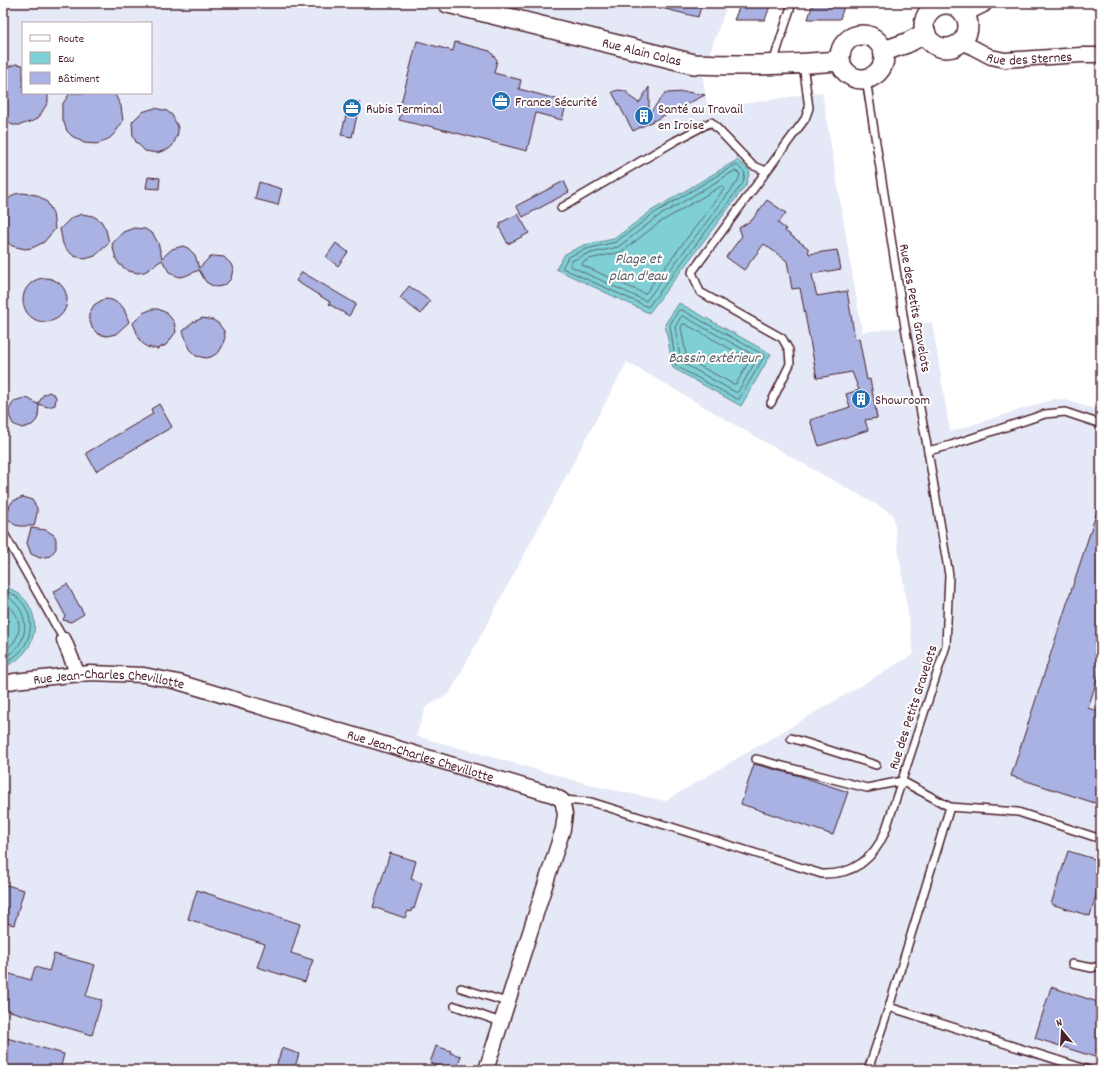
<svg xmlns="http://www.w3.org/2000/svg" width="1104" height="1073" viewBox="0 0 1104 1073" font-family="Dekko,sans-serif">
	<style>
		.built { fill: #e5e8f6; fill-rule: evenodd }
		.water { fill: #7ed0d5; stroke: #698991 }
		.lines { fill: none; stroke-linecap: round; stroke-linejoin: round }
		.shore { stroke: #5f666f; stroke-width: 1 }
		.building { fill: #a9b2e2; stroke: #4a1f2b }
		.lane-casing { stroke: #4a1f2b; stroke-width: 10 }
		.street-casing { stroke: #4a1f2b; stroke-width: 17 }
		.secondary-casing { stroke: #4a1f2b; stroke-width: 22 }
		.lane { stroke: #fff; stroke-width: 7 }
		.street { stroke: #fff; stroke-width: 14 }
		.secondary { stroke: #fff; stroke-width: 19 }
		.labels { text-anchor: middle; stroke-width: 4; stroke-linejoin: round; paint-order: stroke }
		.street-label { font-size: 14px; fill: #4a1f2b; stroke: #fff }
		.poi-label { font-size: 14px; fill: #4a1f2b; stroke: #fff; text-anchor: start }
		.water-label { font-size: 15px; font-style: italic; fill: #5c5d66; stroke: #fff }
	</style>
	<rect width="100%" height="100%" fill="#fff"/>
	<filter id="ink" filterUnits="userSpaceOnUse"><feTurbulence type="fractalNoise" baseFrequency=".025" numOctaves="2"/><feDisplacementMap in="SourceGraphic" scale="8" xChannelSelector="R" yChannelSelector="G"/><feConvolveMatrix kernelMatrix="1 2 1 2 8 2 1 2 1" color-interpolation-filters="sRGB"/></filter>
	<g filter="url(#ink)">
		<path class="built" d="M 3,3 L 728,3 L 702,74 L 708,109 L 822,92 L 862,332 L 905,327 L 932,322 L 950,432 L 1054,399 L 1065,400 L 1101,411 L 1101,1070 L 3,1070 ZM 23,23 L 151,23 L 151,93 L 23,93 ZM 627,362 L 763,441 L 893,514 L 914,654 L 665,801 L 595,786 L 416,736 L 426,707 L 450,693 Z"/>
		<g class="water">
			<path d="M 737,160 L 750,171 L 746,185 L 649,313 L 556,269 L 565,254 L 584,245 L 614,239 L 651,211 Z"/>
			<path d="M 679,303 L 771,354 L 741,406 L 673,368 L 665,324 Z"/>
			<path d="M 3,586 C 46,599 44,653 3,667 Z"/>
		</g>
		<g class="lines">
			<g class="shore">
				<path d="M 735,165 L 737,165 L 745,173 L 743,183 L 648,307 L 562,268 L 568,257 L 586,249 L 616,242 L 653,214 Z"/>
				<path d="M 735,171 L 740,174 L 738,181 L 646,301 L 570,266 L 571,261 L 587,254 L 618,247 L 656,218 Z"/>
				<path d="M 722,186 L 724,187 L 724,189 L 645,294 L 582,265 L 583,262 L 589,259 L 621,252 L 659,223 Z"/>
				<path d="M 679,310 L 682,310 L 764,355 L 764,357 L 739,399 L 737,399 L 676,366 L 670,325 Z"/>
				<path d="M 683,316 L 757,357 L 757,359 L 738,392 L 735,392 L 681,362 L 675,327 L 681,317 Z"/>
				<path d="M 683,324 L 685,324 L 749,359 L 749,361 L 736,384 L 733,384 L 687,359 L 681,328 Z"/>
				<path d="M 3,590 C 40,601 39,650 3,663"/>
				<path d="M 3,595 C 32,606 32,647 3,657"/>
				<path d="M 3,602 C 24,613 25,640 3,651"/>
			</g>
		</g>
		<g class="building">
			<path d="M 658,3 L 702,3 L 698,17 L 657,7 Z"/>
			<path d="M 741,3 L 771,3 L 765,20 L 734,20 Z"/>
			<path d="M 813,3 L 845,3 L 840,19 L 808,19 Z"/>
			<path d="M 417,41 L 453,51 L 455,42 L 490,51 L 497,60 L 494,73 L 521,80 L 519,89 L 567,102 L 562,120 L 536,113 L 527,151 L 425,125 L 424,126 L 399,120 L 402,112 L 399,111 Z"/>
			<path d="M 16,64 L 23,65 L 23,93 L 48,93 L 48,102 L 39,117 L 33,121 L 20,125 L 13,125 L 3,121 L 3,69 Z"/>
			<path d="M 649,87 L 649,114 L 665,93 L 687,92 L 705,95 L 633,131 L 612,92 L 618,90 L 626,91 L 629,96 L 639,103 Z"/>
			<path d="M 70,93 L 114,93 L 121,106 L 123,121 L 115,133 L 110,138 L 97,144 L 84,143 L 72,136 L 67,131 L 62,117 L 62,105 Z"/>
			<path d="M 350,100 L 360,103 L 352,137 L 341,135 Z"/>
			<path d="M 155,108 L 167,111 L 172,115 L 178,127 L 178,133 L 173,145 L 169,149 L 157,153 L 145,151 L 136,142 L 133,136 L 132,122 L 142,112 Z"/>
			<path d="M 148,177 L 160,178 L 159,189 L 146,188 Z"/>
			<path d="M 564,181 L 569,192 L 523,217 L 516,206 Z"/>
			<path d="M 259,182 L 282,189 L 278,205 L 255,199 Z"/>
			<path d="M 22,193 L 37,195 L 47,202 L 53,213 L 55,229 L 44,242 L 32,248 L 25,249 L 12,246 L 3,238 L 3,203 L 15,194 Z"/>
			<path d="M 767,200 L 786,213 L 778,223 L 786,229 L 785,231 L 808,248 L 809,254 L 837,250 L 841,269 L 812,274 L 814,285 L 817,296 L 847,291 L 855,339 L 859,338 L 867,380 L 870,379 L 877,418 L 865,420 L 868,430 L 819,446 L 810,420 L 850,407 L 846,394 L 859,390 L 852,372 L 817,378 L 800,288 L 792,289 L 787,261 L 764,244 L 744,270 L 726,257 L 742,236 L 739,228 L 752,220 Z"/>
			<path d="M 82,214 L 93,216 L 101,221 L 106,230 L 109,243 L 95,256 L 85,259 L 74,256 L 66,249 L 63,244 L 60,229 L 71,218 Z"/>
			<path d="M 518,214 L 529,233 L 508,244 L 499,227 L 501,226 L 500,223 Z"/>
			<path d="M 134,228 L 145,229 L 153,234 L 158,243 L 162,258 L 172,249 L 183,246 L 188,248 L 195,255 L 199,268 L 209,258 L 214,256 L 224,257 L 231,264 L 233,269 L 231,279 L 227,283 L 222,286 L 216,287 L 211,285 L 206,282 L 199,270 L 185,276 L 179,277 L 169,272 L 162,260 L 148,270 L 144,272 L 138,273 L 128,271 L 119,264 L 116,259 L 112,244 L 123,232 Z"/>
			<path d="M 336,243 L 348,252 L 338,266 L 326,257 Z"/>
			<path d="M 302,272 L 356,304 L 349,316 L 329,304 L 330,302 L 296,281 Z"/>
			<circle cx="45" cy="300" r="22"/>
			<path d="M 409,286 L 430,301 L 421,314 L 400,298 Z"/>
			<path d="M 107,299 L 112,300 L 121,305 L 124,309 L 129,322 L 116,334 L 107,336 L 98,334 L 92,328 L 89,318 L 89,314 L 94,305 L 102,300 Z"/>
			<path d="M 152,309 L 158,309 L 167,313 L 174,322 L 176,332 L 166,345 L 157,349 L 147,347 L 140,341 L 133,323 L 143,313 Z"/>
			<path d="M 203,318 L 213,320 L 218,323 L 224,331 L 225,337 L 222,347 L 219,352 L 211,357 L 206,358 L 196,356 L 189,349 L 183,331 L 193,322 Z"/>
			<path d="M 49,392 L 55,395 L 56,398 L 55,405 L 48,407 L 38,404 L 43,395 Z"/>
			<path d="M 24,398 L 29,399 L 39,405 L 38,417 L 36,421 L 32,425 L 22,428 L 13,424 L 9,415 L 9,410 L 14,401 Z"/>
			<path d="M 159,404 L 172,427 L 96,471 L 86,453 L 153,414 L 151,409 Z"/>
			<path d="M 23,497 L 32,500 L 37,508 L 37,513 L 34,526 L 20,526 L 15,525 L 6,517 L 10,505 L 13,501 Z"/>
			<path d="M 1099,505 L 1101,506 L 1101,667 L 1088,708 L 1101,712 L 1101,805 L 1011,776 Z"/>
			<path d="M 31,528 L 46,530 L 54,535 L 56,539 L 56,549 L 50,556 L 40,558 L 31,554 L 27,543 Z"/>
			<path d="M 67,584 L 84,614 L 71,622 L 63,620 L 65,615 L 53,592 Z"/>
			<path d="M 754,764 L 800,776 L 848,792 L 833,835 L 741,804 Z"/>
			<path d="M 1068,851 L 1101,861 L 1101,879 L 1090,916 L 1051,904 Z"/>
			<path d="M 390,853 L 416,861 L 411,879 L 422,883 L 414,909 L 412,908 L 411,912 L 408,911 L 405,918 L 373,907 Z"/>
			<path d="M 3,884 L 24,890 L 14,925 L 3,922 Z"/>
			<path d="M 197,890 L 300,924 L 291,953 L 313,960 L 305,982 L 257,967 L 265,944 L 188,919 Z"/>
			<path d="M 54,954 L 95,965 L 86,996 L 102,1000 L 92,1035 L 3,1009 L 3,972 L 31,980 L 35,967 L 49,971 Z"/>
			<path d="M 1051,987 L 1101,1003 L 1101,1059 L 1035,1038 Z"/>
			<path d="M 3,1037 L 64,1054 L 60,1070 L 3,1070 Z"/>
			<path d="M 436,1046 L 451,1051 L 450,1053 L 461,1056 L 456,1070 L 451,1070 L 430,1063 Z"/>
			<path d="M 282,1048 L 299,1054 L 294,1070 L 275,1070 Z"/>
		</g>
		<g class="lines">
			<defs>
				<g id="lane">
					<path d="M 773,63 L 792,3"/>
					<path d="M 561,208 L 675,141 L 711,122 L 752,165 L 766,171"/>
					<path d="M 771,403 L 790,364 L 789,350 L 782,338 L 700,292 L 692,272 L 805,119 L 809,108 L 803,64"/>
					<path d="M 928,451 L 951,445 L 1045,414 L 1065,412 L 1101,424"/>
					<path d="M 3,532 L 64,640"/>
					<path d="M 791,738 L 876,765"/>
					<path d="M 756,759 L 867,788 L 902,781 L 950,807 L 889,1007 L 868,1070"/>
					<path d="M 562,800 L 591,802 L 822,874 C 853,875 873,860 885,832 L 946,646 L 949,575 L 928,451 L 905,327 L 866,79"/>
					<path d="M 950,807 L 1018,812 L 1101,839"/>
					<path d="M 1072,964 L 1092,968 L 1101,965"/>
					<path d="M 461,988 L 507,1002"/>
					<path d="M 455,1006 L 501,1022"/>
					<path d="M 889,1007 L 1089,1070"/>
				</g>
				<g id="street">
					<path d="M 935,3 L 937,6"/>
					<path id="s1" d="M 962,41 L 972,47 L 991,57 L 1005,60 L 1081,55 L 1101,55"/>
					<path d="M 64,640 L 78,675"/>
					<path id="s2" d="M 3,684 L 14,681 L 90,673 L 144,675 L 178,682 L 553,795 L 562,800 L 565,814 L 563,829 L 486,1070"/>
				</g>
				<g id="secondary">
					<path id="s3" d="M 448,3 L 694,64 C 743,66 791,65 840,61"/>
					<circle cx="946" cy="26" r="22"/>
					<path d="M 964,12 L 982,3"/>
					<circle cx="862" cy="57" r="22"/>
					<path d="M 884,51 L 907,43 L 926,33"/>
				</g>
			</defs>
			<use href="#lane" class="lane-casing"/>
			<use href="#street" class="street-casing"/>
			<use href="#secondary" class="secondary-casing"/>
			<use href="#lane" class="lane"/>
			<use href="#street" class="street"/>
			<use href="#secondary" class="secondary"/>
		</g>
	</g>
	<defs>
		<symbol id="office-disc" viewBox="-11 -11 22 22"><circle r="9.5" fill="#1f6fb2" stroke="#fff"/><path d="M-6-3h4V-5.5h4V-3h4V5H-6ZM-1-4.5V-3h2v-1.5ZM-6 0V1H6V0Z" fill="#fff"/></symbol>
		<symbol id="building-disc" viewBox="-11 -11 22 22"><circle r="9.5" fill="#1f6fb2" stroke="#fff"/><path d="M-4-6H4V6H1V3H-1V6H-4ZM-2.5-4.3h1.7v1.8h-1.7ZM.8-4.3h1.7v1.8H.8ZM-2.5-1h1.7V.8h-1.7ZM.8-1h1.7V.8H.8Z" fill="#fff"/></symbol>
	</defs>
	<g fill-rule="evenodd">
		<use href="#office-disc" x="490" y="90" width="22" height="22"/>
		<use href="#office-disc" x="341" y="97" width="22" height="22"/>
		<use href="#building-disc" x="633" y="105" width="22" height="22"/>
		<use href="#building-disc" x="850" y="388" width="22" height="22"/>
	</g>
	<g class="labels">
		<g class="street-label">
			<text dy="5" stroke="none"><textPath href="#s3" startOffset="200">Rue Alain Colas</textPath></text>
			<text dy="5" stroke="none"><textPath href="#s1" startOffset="72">Rue des Sternes</textPath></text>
			<text transform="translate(916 308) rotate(80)" y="5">Rue des Petits Gravelots</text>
			<text dy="5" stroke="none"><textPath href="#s2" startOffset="107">Rue Jean-Charles Chevillotte</textPath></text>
			<text transform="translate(912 707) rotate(-72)" y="5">Rue des Petits Gravelots</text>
			<text dy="5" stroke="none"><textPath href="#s2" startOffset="430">Rue Jean-Charles Chevillotte</textPath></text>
		</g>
		<g class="poi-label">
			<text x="515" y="106">France Sécurité</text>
			<text x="366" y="113">Rubis Terminal</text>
			<text x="658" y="113">Santé au Travail<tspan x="658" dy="16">en Iroise</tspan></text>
			<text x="875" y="404">Showroom</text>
		</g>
		<g class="water-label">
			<text x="638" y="263">Plage et<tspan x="638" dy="17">plan d'eau</tspan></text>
			<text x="714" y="362">Bassin extérieur</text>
		</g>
	</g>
	<rect width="1104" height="1073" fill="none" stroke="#fff" stroke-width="16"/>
	<rect x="8" y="8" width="1088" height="1057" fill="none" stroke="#4a1f2b" stroke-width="1.5" filter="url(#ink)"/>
	<rect x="22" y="22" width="130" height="72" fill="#ffffff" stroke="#b7a5aa"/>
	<rect x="30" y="35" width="20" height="6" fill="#ffffff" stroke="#b7a5aa"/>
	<text x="58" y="42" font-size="12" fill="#4a1f2b">Route</text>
	<rect x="30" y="52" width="20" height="12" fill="#7ed0d5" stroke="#b7a5aa"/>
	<text x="58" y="62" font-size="12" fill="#4a1f2b">Eau</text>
	<rect x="30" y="72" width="20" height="12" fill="#a9b2e2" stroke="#b7a5aa"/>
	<text x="58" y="82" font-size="12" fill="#4a1f2b">Bâtiment</text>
	<g transform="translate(1062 1031) rotate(342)" stroke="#ffffff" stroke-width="3" paint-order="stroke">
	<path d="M0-3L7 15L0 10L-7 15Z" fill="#4a1f2b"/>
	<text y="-6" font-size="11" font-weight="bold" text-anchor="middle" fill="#4a1f2b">N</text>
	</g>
</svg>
